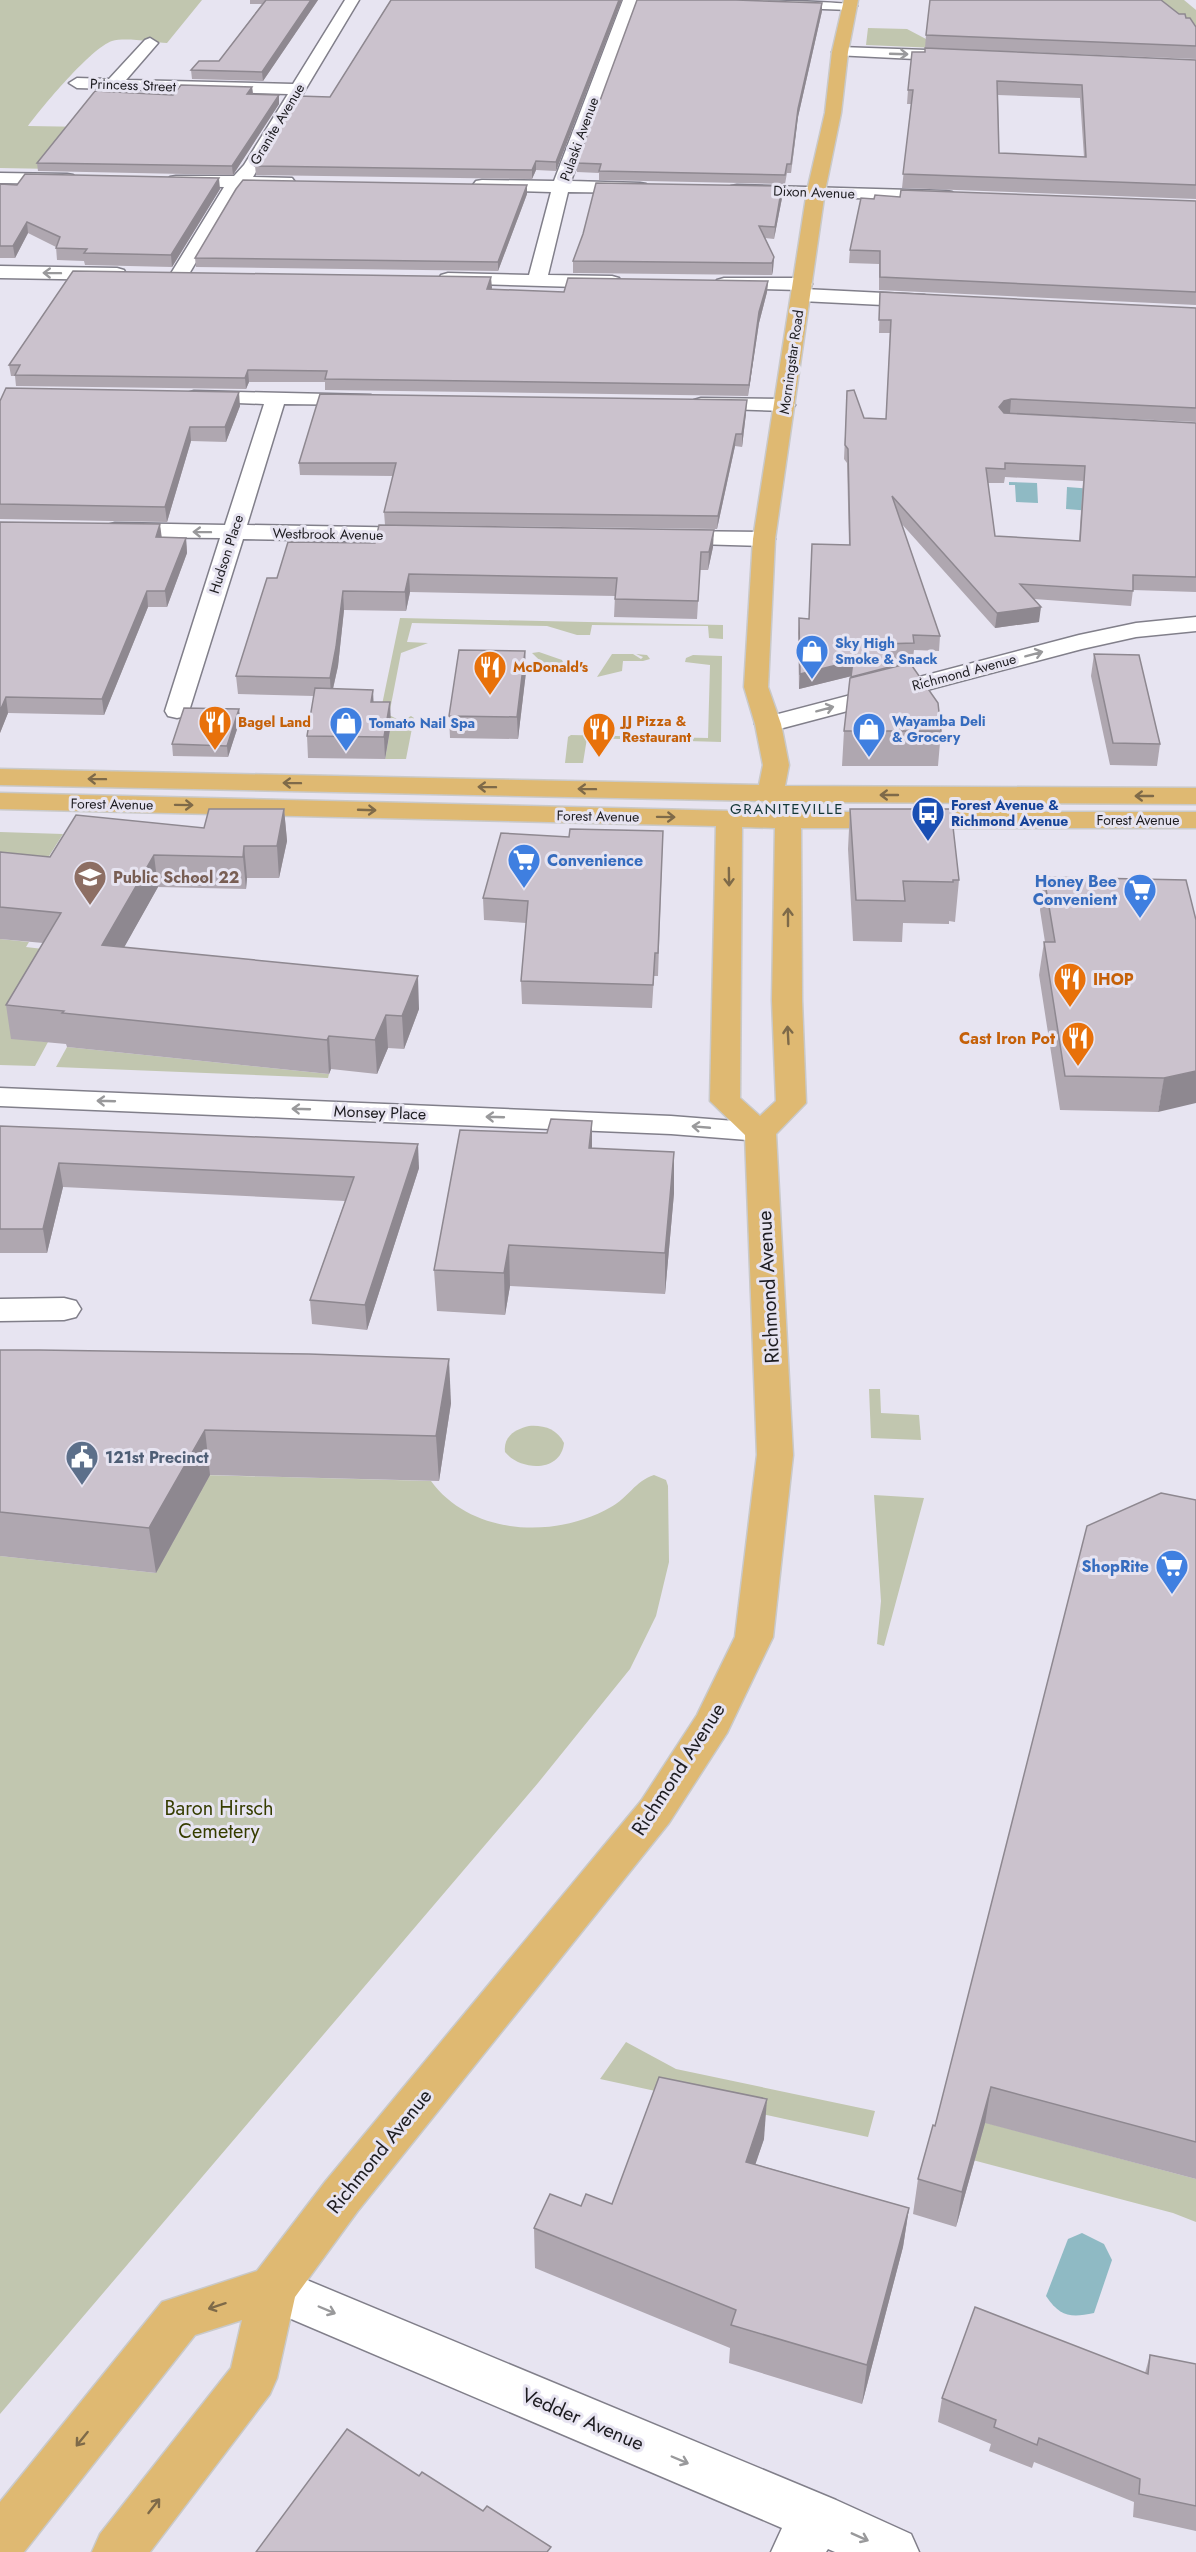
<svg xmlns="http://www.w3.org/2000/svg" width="1196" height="2552" viewBox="0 0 1196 2552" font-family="Jost,sans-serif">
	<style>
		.green { fill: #c1c6af }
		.water { fill: #8fbac4 }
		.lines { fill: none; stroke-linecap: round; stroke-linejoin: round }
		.minor-casing { stroke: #817f8a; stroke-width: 3 }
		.major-casing { stroke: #c9c9c9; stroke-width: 3 }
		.minor { fill: #fff; fill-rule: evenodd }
		.major { fill: #dfb972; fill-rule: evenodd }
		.wall { fill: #afa7b0; fill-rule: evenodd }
		.shaded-wall { fill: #8e8890 }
		.building { fill: #cbc2cd; stroke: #8e8890; stroke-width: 1.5; fill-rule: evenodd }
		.oneway { stroke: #99999b }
		.oneway2 { stroke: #7e6a49 }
		.labels { text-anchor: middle; stroke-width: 6; stroke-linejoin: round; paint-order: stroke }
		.far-street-label { font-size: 14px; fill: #1d1c20; stroke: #e7e4f1 }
		.far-shop-label { font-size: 14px; font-weight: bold; fill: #366cbe; stroke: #e7e4f1; text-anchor: start }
		.far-food-label { font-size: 14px; font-weight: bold; fill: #c56008; stroke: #e7e4f1; text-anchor: start }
		.far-transit-label { font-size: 14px; font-weight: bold; fill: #164399; stroke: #e7e4f1; text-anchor: start }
		.far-neighbourhood-label { font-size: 15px; letter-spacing: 1.5px; fill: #133636; stroke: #e7e4f1 }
		.shop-label { font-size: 16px; font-weight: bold; fill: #366cbe; stroke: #e7e4f1; text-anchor: end }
		.education-label { font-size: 16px; font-weight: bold; fill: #785e54; stroke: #e7e4f1; text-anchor: start }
		.food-label { font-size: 16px; font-weight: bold; fill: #c56008; stroke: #e7e4f1; text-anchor: start }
		.street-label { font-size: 16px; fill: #1d1c20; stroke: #e7e4f1 }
		.service-label { font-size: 16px; font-weight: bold; fill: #4e5e75; stroke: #e7e4f1; text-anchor: start }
		.near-street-label { font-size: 20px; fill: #1d1c20; stroke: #e7e4f1 }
		.near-park-label { font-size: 20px; fill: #363d00; stroke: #e7e4f1 }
	</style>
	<rect width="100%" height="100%" fill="#e7e4f1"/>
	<g class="green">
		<path d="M 0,0 L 202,0 L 167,43 C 153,42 125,37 112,41 C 91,48 42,107 28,126 L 90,127 L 54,169 L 0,168 Z"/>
		<path d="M 1086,0 L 1184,0 L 1196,10 L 1196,40 Z"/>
		<path d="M 868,28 L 907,29 L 926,39 L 1007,51 L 866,45 Z"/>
		<path d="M 400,618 L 723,625 L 723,639 L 709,638 L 708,626 L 592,625 L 590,635 L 577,635 L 547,626 L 412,623 L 407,642 L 428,643 L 401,653 L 389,715 L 401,721 L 411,716 L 414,718 L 406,759 L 385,759 L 391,724 L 378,724 Z"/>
		<path d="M 539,652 L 562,660 L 564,664 L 559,673 L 554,674 L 532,653 Z"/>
		<path d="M 612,654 L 633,654 L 641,659 L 643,657 L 636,654 L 647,655 L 650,659 L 643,661 L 623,661 L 622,671 L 597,677 Z"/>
		<path d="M 693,655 L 722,656 L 721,742 L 587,738 L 583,763 L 565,763 L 568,737 L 571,735 L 708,738 L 710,665 L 685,662 L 686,658 Z"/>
		<path d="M 0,832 L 63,834 L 30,886 L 0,883 Z"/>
		<path d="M 0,939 L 29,942 L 26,947 L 43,949 L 12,1038 L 48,1042 L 35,1066 L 0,1065 Z"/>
		<path d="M 67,1047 L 329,1074 L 328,1078 L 56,1067 Z"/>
		<path d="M 869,1389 L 880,1389 L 881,1413 L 919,1415 L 921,1440 L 871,1438 Z"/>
		<path d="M 529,1426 C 544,1425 557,1429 564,1443 C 561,1473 520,1471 505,1452 C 503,1436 516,1429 529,1426 Z"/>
		<path d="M 166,1474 L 431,1481 C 471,1536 556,1539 611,1507 C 628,1498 635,1481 654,1475 L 666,1480 L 668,1486 L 669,1562 L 656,1616 L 630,1669 L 538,1783 L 0,2414 L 0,1556 L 156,1573 Z"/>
		<path d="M 874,1495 L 924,1498 L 884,1646 L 877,1644 L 881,1601 Z"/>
		<path d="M 626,2042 L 676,2069 L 875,2111 L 868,2137 L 600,2079 Z"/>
		<path d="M 976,2120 L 1196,2179 L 1196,2222 L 1173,2213 L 965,2158 Z"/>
	</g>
	<g class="water">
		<path d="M 1009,482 L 1037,483 L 1038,503 L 1016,502 L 1015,485 L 1009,485 Z"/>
		<path d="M 1067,487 L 1093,489 L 1092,511 L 1066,509 Z"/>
		<path d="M 1082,2233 L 1104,2244 L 1112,2260 L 1094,2313 C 1071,2318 1060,2317 1046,2296 L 1068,2239 Z"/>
	</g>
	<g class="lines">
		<defs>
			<g id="minor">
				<path d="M 345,0 L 359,0 L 253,177 L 292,178 L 295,182 L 292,186 L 286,187 L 243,187 L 235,196 L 186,279 L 172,279 L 170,275 L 224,187 L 176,186 L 170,185 L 167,181 L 170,177 L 176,176 L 234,176 L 244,165 L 288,94 L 77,88 L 69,83 L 77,78 L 109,79 L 145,40 L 150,38 L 158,43 L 126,80 L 293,84 Z"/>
				<path d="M 623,0 L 637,0 L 571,181 L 640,183 L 646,184 L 649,188 L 646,192 L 640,193 L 568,192 L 548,275 L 612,276 L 619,278 L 621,282 L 619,286 L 612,288 L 441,283 L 439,279 L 441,275 L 448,273 L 529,275 L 551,192 L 482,190 L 476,189 L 473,185 L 476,181 L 482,180 L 554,181 Z"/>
				<path d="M 681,0 C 704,0 848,0 857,6 L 850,10 L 688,4 Z"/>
				<path d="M 840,47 L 955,51 L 963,56 L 955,61 L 835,55 L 832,52 L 835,49 Z"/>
				<path d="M 0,173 L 67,174 L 73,175 L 76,179 L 73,183 L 67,184 L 0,183 Z"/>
				<path d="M 737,185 L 946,191 L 952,192 L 955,196 L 952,200 L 946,201 L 731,194 L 728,190 L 731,186 Z"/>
				<path d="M 0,266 L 117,268 L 124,270 L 126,274 L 124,278 L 117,280 L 0,278 Z"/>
				<path d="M 724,278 L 803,278 L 810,280 L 812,284 L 810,288 L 804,289 L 924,295 L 931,297 L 934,301 L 931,305 L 924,307 L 801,301 L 794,299 L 792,295 L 794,291 L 800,290 L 717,288 L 715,284 L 717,280 Z"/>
				<path d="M 194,391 L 371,395 L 374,399 L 371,403 L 364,405 L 284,404 L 247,525 L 421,528 L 429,530 L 432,535 L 429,540 L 421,542 L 243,539 L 189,711 L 186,716 L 177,718 L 168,716 L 165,711 L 220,538 L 115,537 L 107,535 L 104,530 L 107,525 L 115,523 L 225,525 L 264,404 L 187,401 L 184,397 L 187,393 Z"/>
				<path d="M 701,398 L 785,399 L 792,401 L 795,405 L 792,409 L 785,411 L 694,408 L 691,404 L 694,400 Z"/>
				<path d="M 670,531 L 764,532 L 772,534 L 775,539 L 772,544 L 764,546 L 662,543 L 659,538 L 662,533 Z"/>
				<path d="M 1196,617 L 1196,631 L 1136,637 L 1082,649 L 768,732 L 759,729 L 755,724 L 759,719 L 1079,635 L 1136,623 Z"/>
				<path d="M 0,1088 L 671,1116 L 760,1123 L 771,1125 L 775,1132 L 771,1139 L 760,1141 L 671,1134 L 0,1106 Z"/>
				<path d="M 64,1298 L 76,1301 L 81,1309 L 76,1317 L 64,1320 L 0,1321 L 0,1299 Z"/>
				<path d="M 273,2266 L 836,2500 L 911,2534 L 919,2552 L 835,2552 L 828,2549 L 826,2552 L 771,2552 L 782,2528 L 256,2304 L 249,2288 L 256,2272 Z"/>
			</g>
			<path id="major" d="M 844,0 L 858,0 L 848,52 L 841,113 L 825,191 L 775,539 L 768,687 L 781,724 L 789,765 L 785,786 L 1196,788 L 1196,804 L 790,802 L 796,812 L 1196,812 L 1196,828 L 801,828 L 802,1000 L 806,1103 L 776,1134 L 793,1455 L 773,1637 L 727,1733 L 669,1823 L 357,2212 L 295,2297 L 277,2378 L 270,2394 L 150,2552 L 92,2552 L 100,2534 L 231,2368 L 242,2320 L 195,2335 L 24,2552 L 0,2552 L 0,2502 L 162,2302 L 257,2271 L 325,2182 L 641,1801 L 697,1715 L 735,1637 L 757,1455 L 745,1135 L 710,1101 L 716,826 L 0,809 L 0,793 L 770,812 L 763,801 L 0,785 L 0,769 L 759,785 L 763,765 L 755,724 L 744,687 L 753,539 L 807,191 L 825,113 L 832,52 ZM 742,827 L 775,828 L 772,1000 L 776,1101 L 760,1116 L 740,1098 Z"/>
		</defs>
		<use href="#minor" class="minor-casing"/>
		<use href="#major" class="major-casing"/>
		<use href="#minor" class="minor"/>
		<use href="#major" class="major"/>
	</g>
	<g class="wall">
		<path d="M 250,0 L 318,0 L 263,81 L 192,79 L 191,70 L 219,61 L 262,4 L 250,4 Z"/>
		<path d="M 391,0 L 622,0 L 556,171 L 536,170 L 532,179 L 256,175 L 255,166 L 330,97 Z"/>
		<path d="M 822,11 L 798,117 L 791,173 L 787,173 L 785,184 L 599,180 L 599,173 L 577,172 L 577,163 Z"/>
		<path d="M 1186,18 L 1196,27 L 1196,59 L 925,48 L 926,35 Z"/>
		<path d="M 1196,60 L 1196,199 L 902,188 L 911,104 L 907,104 L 908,90 ZM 998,95 L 1080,98 L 1084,157 L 999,153 Z"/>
		<path d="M 252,87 L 253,94 L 279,95 L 279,104 L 233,175 L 38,171 L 37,163 L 173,95 Z"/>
		<path d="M 0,184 L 220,189 L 172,267 L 85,265 L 84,261 L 57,260 L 56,247 L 28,233 L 15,258 L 0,258 Z"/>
		<path d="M 782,186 L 782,198 L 774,239 L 765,238 L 774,257 L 773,270 L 772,275 L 573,273 L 573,261 Z"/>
		<path d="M 527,194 L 498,271 L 196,267 L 195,258 Z"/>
		<path d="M 900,197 L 1196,201 L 1196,305 L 879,290 L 879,264 L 849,263 L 850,250 L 874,199 Z"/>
		<path d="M 768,281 L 767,292 L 759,323 L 748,396 L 325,390 L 325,382 L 249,382 L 246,389 L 16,386 L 15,376 L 11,376 L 9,365 L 492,288 L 491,289 L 564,292 Z"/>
		<path d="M 880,292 L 1196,308 L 1196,422 L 1010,413 L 1007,413 L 1196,423 L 1196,592 L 1133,590 L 1131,606 L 1034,599 L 1039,622 L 995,628 L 900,522 L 940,636 L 939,651 L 914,650 L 913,658 L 893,659 L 941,731 L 938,766 L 842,766 L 844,731 L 851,676 L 799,689 L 798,633 L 799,618 L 809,619 L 849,545 L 847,463 L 844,459 L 847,391 L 864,418 L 886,419 L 890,333 L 879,333 ZM 1005,477 L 1083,481 L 1079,541 L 995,536 L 988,483 L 1004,483 Z"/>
		<path d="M 0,401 L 240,406 L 226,442 L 191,441 L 167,522 L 0,519 Z"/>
		<path d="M 746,413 L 742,447 L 735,446 L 717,529 L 404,525 L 713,547 L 708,570 L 700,570 L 697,619 L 614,617 L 615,596 L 410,592 L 406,611 L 344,610 L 338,666 L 333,689 L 373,690 L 373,702 L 391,724 L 385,759 L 308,758 L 307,736 L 314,696 L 238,694 L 236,676 L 277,578 L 375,543 L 385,525 L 384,512 L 393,476 L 300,475 L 299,463 Z"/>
		<path d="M 0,522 L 161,538 L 186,538 L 187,553 L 167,607 L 148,607 L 104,715 L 8,713 L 0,733 Z"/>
		<path d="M 525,651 L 526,672 L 518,739 L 450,738 L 449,716 Z"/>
		<path d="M 1094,654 L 1160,744 L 1157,766 L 1110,765 L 1091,676 Z"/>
		<path d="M 239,709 L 240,720 L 228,757 L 173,756 L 172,744 Z"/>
		<path d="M 284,809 L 287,841 L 279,878 L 247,878 L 246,889 L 158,887 L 124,947 L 419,1009 L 404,1049 L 388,1048 L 377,1074 L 331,1069 L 329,1074 L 67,1047 L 66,1044 L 11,1039 L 6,1005 L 43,943 L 0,939 L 0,852 L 50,857 L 204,828 Z"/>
		<path d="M 850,809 L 959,880 L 955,922 L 949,921 L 949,924 L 903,923 L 902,942 L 853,941 L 848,849 Z"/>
		<path d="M 663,831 L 658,976 L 654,976 L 652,1008 L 522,1004 L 521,981 L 526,923 L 484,920 L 483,898 L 569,837 Z"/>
		<path d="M 1044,877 L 1196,920 L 1158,1112 L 1060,1110 L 1039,975 L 1044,942 L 1045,942 L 1040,910 Z"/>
		<path d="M 592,1121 L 592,1148 L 674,1152 L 674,1193 L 665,1294 L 510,1286 L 505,1315 L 437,1311 L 434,1270 L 547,1133 Z"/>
		<path d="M 0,1126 L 419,1168 L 367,1330 L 312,1324 L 310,1300 L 345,1201 L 63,1187 L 47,1253 L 0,1253 Z"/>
		<path d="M 0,1350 L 451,1403 L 439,1481 L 210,1475 L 156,1573 L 0,1556 Z"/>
		<path d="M 1196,1500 L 1196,2179 L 985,2123 L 956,2227 L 913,2214 L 918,2179 L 935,2126 Z"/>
		<path d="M 764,2139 L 755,2164 L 909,2208 L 903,2247 L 862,2404 L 729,2363 L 730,2348 L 535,2268 L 534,2228 L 581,2206 L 612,2204 Z"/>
		<path d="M 1150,2355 L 1196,2364 L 1196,2531 L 1133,2517 L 1134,2502 L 1034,2462 L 1032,2468 L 989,2451 L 991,2444 L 938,2422 L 942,2398 L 1145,2373 Z"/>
	</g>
	<g class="shaded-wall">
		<path d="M 311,0 L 318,0 L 263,81 L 262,72 Z"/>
		<path d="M 619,0 L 622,0 L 556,171 L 556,162 Z"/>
		<path d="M 822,3 L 822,11 L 798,117 L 791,173 L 798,109 Z"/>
		<path d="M 252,87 L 253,95 L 247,94 Z"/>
		<path d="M 279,95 L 279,104 L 233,175 L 232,166 Z"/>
		<path d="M 536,161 L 536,170 L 532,179 L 532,170 Z"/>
		<path d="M 219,178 L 220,189 L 172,267 L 171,255 Z"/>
		<path d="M 527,185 L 527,194 L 498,271 L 498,262 Z"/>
		<path d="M 782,186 L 782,198 L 774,239 L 775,227 Z"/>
		<path d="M 27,222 L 28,233 L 15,258 L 13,246 Z"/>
		<path d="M 774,257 L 773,270 L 772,275 L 772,263 Z"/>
		<path d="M 491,277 L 492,288 L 487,300 L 487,289 Z"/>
		<path d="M 768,281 L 767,292 L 759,323 L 748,396 L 749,385 L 759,312 Z"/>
		<path d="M 248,370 L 249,382 L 246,389 L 245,378 Z"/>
		<path d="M 239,392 L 240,406 L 226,442 L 225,427 Z"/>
		<path d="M 1011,399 L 1010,413 L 1002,415 L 999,407 L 1004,401 Z"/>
		<path d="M 747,400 L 746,413 L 742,447 L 742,434 Z"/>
		<path d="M 190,427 L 191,441 L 167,522 L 165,507 Z"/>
		<path d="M 736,434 L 735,446 L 717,529 L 718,516 Z"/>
		<path d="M 160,524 L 162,539 L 156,537 Z"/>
		<path d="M 714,530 L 713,547 L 708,570 L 709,552 Z"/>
		<path d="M 186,538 L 187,553 L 167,607 L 165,591 Z"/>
		<path d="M 409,574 L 410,592 L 406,611 L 405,592 Z"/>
		<path d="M 147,591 L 148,607 L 104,715 L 102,699 Z"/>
		<path d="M 343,591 L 344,610 L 338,666 L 331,697 L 330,678 Z"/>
		<path d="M 1041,607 L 1039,622 L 995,628 L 997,613 Z"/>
		<path d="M 525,651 L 526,672 L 518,739 L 517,717 Z"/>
		<path d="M 853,661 L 852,676 L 799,689 L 800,674 Z"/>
		<path d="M 373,690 L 374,711 L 371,702 Z"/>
		<path d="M 6,697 L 8,713 L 0,733 L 0,711 Z"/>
		<path d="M 390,702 L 391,724 L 385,759 L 384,737 Z"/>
		<path d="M 239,709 L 240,720 L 228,757 L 227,746 Z"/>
		<path d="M 284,809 L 287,841 L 279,878 L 277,846 Z"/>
		<path d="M 244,846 L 247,878 L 246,889 L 243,857 Z"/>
		<path d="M 154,855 L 158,887 L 107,978 L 102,945 Z"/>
		<path d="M 418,976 L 419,1009 L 404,1049 L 402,1016 Z"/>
		<path d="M 386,1015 L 388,1048 L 377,1074 L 375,1040 Z"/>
		<path d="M 329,1036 L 331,1069 L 329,1074 L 327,1040 Z"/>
		<path d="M 1196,1071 L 1196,1103 L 1158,1112 L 1164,1078 Z"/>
		<path d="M 592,1121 L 592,1161 L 589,1148 Z"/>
		<path d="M 418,1144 L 419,1168 L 367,1330 L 365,1305 Z"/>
		<path d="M 674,1152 L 674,1193 L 665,1294 L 665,1253 Z"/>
		<path d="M 59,1163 L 63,1187 L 47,1253 L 43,1229 Z"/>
		<path d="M 509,1245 L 510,1286 L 505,1315 L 504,1273 Z"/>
		<path d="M 449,1359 L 451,1403 L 439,1481 L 436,1436 Z"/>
		<path d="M 205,1430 L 210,1475 L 156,1573 L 149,1528 Z"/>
		<path d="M 991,2087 L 985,2123 L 956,2227 L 962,2192 Z"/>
		<path d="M 767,2099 L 764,2139 L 743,2201 L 746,2162 Z"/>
		<path d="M 909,2208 L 903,2247 L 862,2404 L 867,2365 Z"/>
	</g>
	<g class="building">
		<path d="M 266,0 L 311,0 L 262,72 L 191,70 L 199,61 L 219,61 Z"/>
		<path d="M 391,0 L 619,0 L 556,162 L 536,161 L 532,170 L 255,166 L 298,96 L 330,97 Z"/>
		<path d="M 637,0 L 736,0 L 822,3 L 798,109 L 791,164 L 787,164 L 785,175 L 599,171 L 601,164 L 577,163 Z"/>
		<path d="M 930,0 L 1161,0 L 1179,14 L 1185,14 L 1186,18 L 1190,18 L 1196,27 L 1196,46 L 926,35 Z"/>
		<path d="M 925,48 L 1196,60 L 1196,185 L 903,174 L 913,90 L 908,90 L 912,52 L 925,52 ZM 997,81 L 1082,85 L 1086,157 L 999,153 Z"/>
		<path d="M 181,85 L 252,87 L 247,94 L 279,95 L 232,166 L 37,163 L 95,91 L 173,95 Z"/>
		<path d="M 25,174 L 219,178 L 171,255 L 84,253 L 87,249 L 56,248 L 60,237 L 27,222 L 13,246 L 0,246 L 0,184 L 17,185 Z"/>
		<path d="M 243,180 L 527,185 L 498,262 L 195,258 L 236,189 Z"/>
		<path d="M 596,183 L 782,186 L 775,227 L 759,226 L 774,257 L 772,263 L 573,261 L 583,234 Z"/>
		<path d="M 901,190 L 1196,201 L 1196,292 L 880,277 L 880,251 L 850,250 L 861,198 L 874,199 L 875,195 L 900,197 Z"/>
		<path d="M 73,271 L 491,277 L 487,289 L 564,292 L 568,278 L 768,281 L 759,312 L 749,385 L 325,379 L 327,371 L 248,370 L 245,378 L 15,375 L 20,365 L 9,365 Z"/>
		<path d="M 880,292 L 1196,308 L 1196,408 L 1011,399 L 1004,401 L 999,407 L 1004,413 L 1196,423 L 1196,577 L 1133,575 L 1133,591 L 1020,584 L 1041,607 L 997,613 L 892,496 L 940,636 L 913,635 L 914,643 L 883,644 L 897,665 L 851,677 L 853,661 L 800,674 L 799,618 L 809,619 L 812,544 L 850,545 L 848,449 L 845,445 L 847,391 L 854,390 L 864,418 L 886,419 L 891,320 L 879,320 ZM 1005,463 L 1085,466 L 1080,541 L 995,536 L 986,468 L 1005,469 Z"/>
		<path d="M 6,388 L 239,392 L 225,427 L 190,427 L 165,507 L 0,504 L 0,401 Z"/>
		<path d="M 320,394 L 747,400 L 742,434 L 736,434 L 718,516 L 384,512 L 396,463 L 299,463 Z"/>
		<path d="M 0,522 L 160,524 L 156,537 L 186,538 L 165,591 L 147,591 L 102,699 L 6,697 L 0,711 Z"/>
		<path d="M 379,525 L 714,530 L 709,552 L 701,552 L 698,601 L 615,599 L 617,578 L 409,574 L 405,592 L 343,591 L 336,647 L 330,678 L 236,676 L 267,578 L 277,578 L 288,542 L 375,543 Z"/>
		<path d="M 459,650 L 525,651 L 517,717 L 449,716 Z"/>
		<path d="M 1094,654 L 1139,655 L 1160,744 L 1113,743 Z"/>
		<path d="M 910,663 L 938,703 L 941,731 L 844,731 L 850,678 Z"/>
		<path d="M 315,688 L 373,690 L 371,702 L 390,702 L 384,737 L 307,736 Z"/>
		<path d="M 184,708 L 239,709 L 227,746 L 172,744 Z"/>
		<path d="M 209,809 L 284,809 L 277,846 L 244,846 L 243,857 L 154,855 L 102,945 L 418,976 L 402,1016 L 386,1015 L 375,1040 L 329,1036 L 327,1040 L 62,1013 L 64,1011 L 6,1005 L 61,913 L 0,907 L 0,852 L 50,857 L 76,815 L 204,828 Z"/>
		<path d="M 850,809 L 951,809 L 959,880 L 953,880 L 953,882 L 903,881 L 905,901 L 856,900 Z"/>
		<path d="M 570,829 L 663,831 L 658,953 L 655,953 L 653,985 L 521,981 L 528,901 L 483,898 L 501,833 L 569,837 Z"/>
		<path d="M 1044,877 L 1186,880 L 1196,920 L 1196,1071 L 1164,1078 L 1065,1076 L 1044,942 L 1055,942 Z"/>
		<path d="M 551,1119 L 592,1121 L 589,1148 L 674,1152 L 665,1253 L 509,1245 L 504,1273 L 434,1270 L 460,1130 L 547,1133 Z"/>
		<path d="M 0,1126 L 76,1129 L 418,1144 L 365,1305 L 310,1300 L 354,1177 L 59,1163 L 43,1229 L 0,1229 Z"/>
		<path d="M 0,1350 L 39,1350 L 309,1354 L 449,1359 L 436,1436 L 205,1430 L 149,1528 L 0,1512 Z"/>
		<path d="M 1161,1493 L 1196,1500 L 1196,2142 L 991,2087 L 962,2192 L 918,2179 L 933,2125 L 935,2126 L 1087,1526 Z"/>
		<path d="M 659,2077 L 767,2099 L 746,2162 L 909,2208 L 867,2365 L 731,2325 L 736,2310 L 534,2228 L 550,2194 L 581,2206 L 586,2194 L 612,2204 Z"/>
		<path d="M 975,2307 L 1148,2374 L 1150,2355 L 1196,2364 L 1196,2506 L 1139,2494 L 1140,2479 L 1039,2438 L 1037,2445 L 994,2427 L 996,2420 L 942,2398 Z"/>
		<path d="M 347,2429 L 419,2476 L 422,2472 L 483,2511 L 487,2506 L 551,2547 L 547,2552 L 256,2552 Z"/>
	</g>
	<defs><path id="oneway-shaft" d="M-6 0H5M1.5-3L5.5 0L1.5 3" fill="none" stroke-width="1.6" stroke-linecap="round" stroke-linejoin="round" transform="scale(1.5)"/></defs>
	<g class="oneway">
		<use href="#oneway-shaft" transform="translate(899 54) rotate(2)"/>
		<use href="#oneway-shaft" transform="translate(52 273) rotate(-179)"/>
		<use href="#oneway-shaft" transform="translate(202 532) rotate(-179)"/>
		<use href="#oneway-shaft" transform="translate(1034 654) rotate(-15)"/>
		<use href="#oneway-shaft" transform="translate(825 709) rotate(-15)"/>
		<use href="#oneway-shaft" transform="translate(106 1101) rotate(-178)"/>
		<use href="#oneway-shaft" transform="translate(301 1109) rotate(-178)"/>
		<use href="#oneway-shaft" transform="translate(495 1117) rotate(-178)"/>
		<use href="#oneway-shaft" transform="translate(701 1127) rotate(-175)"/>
		<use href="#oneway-shaft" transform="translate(327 2310) rotate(23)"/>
		<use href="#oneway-shaft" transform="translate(680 2460) rotate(23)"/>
		<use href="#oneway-shaft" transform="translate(860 2537) rotate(24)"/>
	</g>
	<g class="oneway2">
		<use href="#oneway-shaft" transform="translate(97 779) rotate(-179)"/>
		<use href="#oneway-shaft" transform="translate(292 783) rotate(-179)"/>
		<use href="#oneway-shaft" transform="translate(487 787) rotate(-179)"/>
		<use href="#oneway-shaft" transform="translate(587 789) rotate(-179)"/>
		<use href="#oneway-shaft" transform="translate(889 795) rotate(180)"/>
		<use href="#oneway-shaft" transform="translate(1144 796) rotate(-180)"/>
		<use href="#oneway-shaft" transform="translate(184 805) rotate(1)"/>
		<use href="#oneway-shaft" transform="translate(367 810) rotate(2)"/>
		<use href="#oneway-shaft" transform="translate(666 817) rotate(1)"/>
		<use href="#oneway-shaft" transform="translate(729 877) rotate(89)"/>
		<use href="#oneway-shaft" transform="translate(788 917) rotate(-90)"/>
		<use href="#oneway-shaft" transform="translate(788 1035) rotate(-93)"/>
		<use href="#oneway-shaft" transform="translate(217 2306) rotate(162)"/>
		<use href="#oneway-shaft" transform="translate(82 2439) rotate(129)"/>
		<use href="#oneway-shaft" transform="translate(154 2506) rotate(-52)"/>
	</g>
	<defs>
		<symbol id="shop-pin" viewBox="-11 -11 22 30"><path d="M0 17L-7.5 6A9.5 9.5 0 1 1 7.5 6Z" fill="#3f7fe0" stroke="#e7e4f1"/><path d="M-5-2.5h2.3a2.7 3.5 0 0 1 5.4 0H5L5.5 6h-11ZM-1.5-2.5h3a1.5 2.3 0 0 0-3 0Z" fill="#fff"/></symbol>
		<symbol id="restaurant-pin" viewBox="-11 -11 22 30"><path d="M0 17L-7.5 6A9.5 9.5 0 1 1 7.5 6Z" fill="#e8710a" stroke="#e7e4f1"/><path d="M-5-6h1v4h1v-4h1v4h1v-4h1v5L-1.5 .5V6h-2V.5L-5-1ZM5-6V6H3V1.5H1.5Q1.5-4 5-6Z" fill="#fff"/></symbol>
		<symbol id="bus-pin" viewBox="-11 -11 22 30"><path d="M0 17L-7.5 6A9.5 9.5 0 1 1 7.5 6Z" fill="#1a4fb4" stroke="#e7e4f1"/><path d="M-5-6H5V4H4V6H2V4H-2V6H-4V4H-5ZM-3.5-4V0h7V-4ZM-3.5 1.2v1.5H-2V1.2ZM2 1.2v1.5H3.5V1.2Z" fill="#fff"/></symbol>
		<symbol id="supermarket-pin" viewBox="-11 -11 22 30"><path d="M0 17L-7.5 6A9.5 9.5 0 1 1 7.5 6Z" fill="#3f7fe0" stroke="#e7e4f1"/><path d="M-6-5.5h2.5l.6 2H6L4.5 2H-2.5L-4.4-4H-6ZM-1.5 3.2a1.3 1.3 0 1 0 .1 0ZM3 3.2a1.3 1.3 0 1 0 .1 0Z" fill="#fff"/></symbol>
		<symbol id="school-pin" viewBox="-11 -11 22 30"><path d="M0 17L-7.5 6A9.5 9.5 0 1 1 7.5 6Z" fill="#8d6e63" stroke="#e7e4f1"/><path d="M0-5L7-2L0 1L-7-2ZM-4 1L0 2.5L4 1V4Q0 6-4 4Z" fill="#fff"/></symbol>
		<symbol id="civic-pin" viewBox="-11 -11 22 30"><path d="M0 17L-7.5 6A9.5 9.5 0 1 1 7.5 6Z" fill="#5c6f8a" stroke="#e7e4f1"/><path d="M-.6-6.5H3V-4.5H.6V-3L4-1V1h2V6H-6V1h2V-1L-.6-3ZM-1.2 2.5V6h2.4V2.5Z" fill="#fff"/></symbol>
	</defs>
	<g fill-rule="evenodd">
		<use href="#shop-pin" x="793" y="632" width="38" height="52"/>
		<use href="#restaurant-pin" x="471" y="648" width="38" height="52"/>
		<use href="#restaurant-pin" x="196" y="703" width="38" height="52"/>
		<use href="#shop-pin" x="327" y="704" width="38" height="52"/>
		<use href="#restaurant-pin" x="580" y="710" width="38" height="52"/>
		<use href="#shop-pin" x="850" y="710" width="38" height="52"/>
		<use href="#bus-pin" x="909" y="794" width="38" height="52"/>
		<use href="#supermarket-pin" x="505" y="841" width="38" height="52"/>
		<use href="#school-pin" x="71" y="858" width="38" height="52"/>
		<use href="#supermarket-pin" x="1121" y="871" width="38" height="52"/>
		<use href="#restaurant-pin" x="1051" y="960" width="38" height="52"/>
		<use href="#restaurant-pin" x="1059" y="1019" width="38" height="52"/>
		<use href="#civic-pin" x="63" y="1438" width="38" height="52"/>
		<use href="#supermarket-pin" x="1153" y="1547" width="38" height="52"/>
	</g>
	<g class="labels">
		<g class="far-street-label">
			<text transform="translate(133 85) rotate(2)" y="5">Princess Street</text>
			<text transform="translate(277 124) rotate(-59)" y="5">Granite Avenue</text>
			<text transform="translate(579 139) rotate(-70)" y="5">Pulaski Avenue</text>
			<text transform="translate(814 192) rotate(2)" y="5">Dixon Avenue</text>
			<text transform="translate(791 362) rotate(-82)" y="5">Morningstar Road</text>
			<text transform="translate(328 534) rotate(1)" y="5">Westbrook Avenue</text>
			<text transform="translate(226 554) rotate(-72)" y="5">Hudson Place</text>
			<text transform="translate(964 672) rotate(-15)" y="5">Richmond Avenue</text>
			<text transform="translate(112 804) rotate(1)" y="5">Forest Avenue</text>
			<text transform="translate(598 816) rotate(1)" y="5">Forest Avenue</text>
			<text x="1138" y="825">Forest Avenue</text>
		</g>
		<g class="far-shop-label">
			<text x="835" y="648">Sky High<tspan x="835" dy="16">Smoke &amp; Snack</tspan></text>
			<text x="892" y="726">Wayamba Deli<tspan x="892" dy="16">&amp; Grocery</tspan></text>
			<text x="369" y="728">Tomato Nail Spa</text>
		</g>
		<g class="far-food-label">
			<text x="513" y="672">McDonald's</text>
			<text x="622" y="726">JJ Pizza &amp;<tspan x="622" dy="16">Restaurant</tspan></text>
			<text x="238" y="727">Bagel Land</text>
		</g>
		<g class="far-transit-label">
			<text x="951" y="810">Forest Avenue &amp;<tspan x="951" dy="16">Richmond Avenue</tspan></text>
		</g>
		<g class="far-neighbourhood-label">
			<text x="787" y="814">GRANITEVILLE</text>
		</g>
		<g class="shop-label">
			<text x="547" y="866" text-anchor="start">Convenience</text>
			<text x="1117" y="887">Honey Bee<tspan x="1117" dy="18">Convenient</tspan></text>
			<text x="1149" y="1572">ShopRite</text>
		</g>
		<g class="education-label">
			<text x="113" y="883">Public School 22</text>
		</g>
		<g class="food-label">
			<text x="1093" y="985">IHOP</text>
			<text x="1055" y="1044" text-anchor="end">Cast Iron Pot</text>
		</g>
		<g class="street-label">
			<text transform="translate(380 1112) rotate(2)" y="6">Monsey Place</text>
		</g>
		<g class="service-label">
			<text x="105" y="1463">121st Precinct</text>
		</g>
		<g class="near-street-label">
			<text transform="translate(768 1287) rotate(-93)" y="7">Richmond Avenue</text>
			<text transform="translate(678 1769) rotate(-57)" y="7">Richmond Avenue</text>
			<text transform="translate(379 2151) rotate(-51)" y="7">Richmond Avenue</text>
			<text transform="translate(583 2419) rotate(23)" y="7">Vedder Avenue</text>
		</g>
		<g class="near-park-label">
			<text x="219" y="1815">Baron Hirsch<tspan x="219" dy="23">Cemetery</tspan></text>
		</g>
	</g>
</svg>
